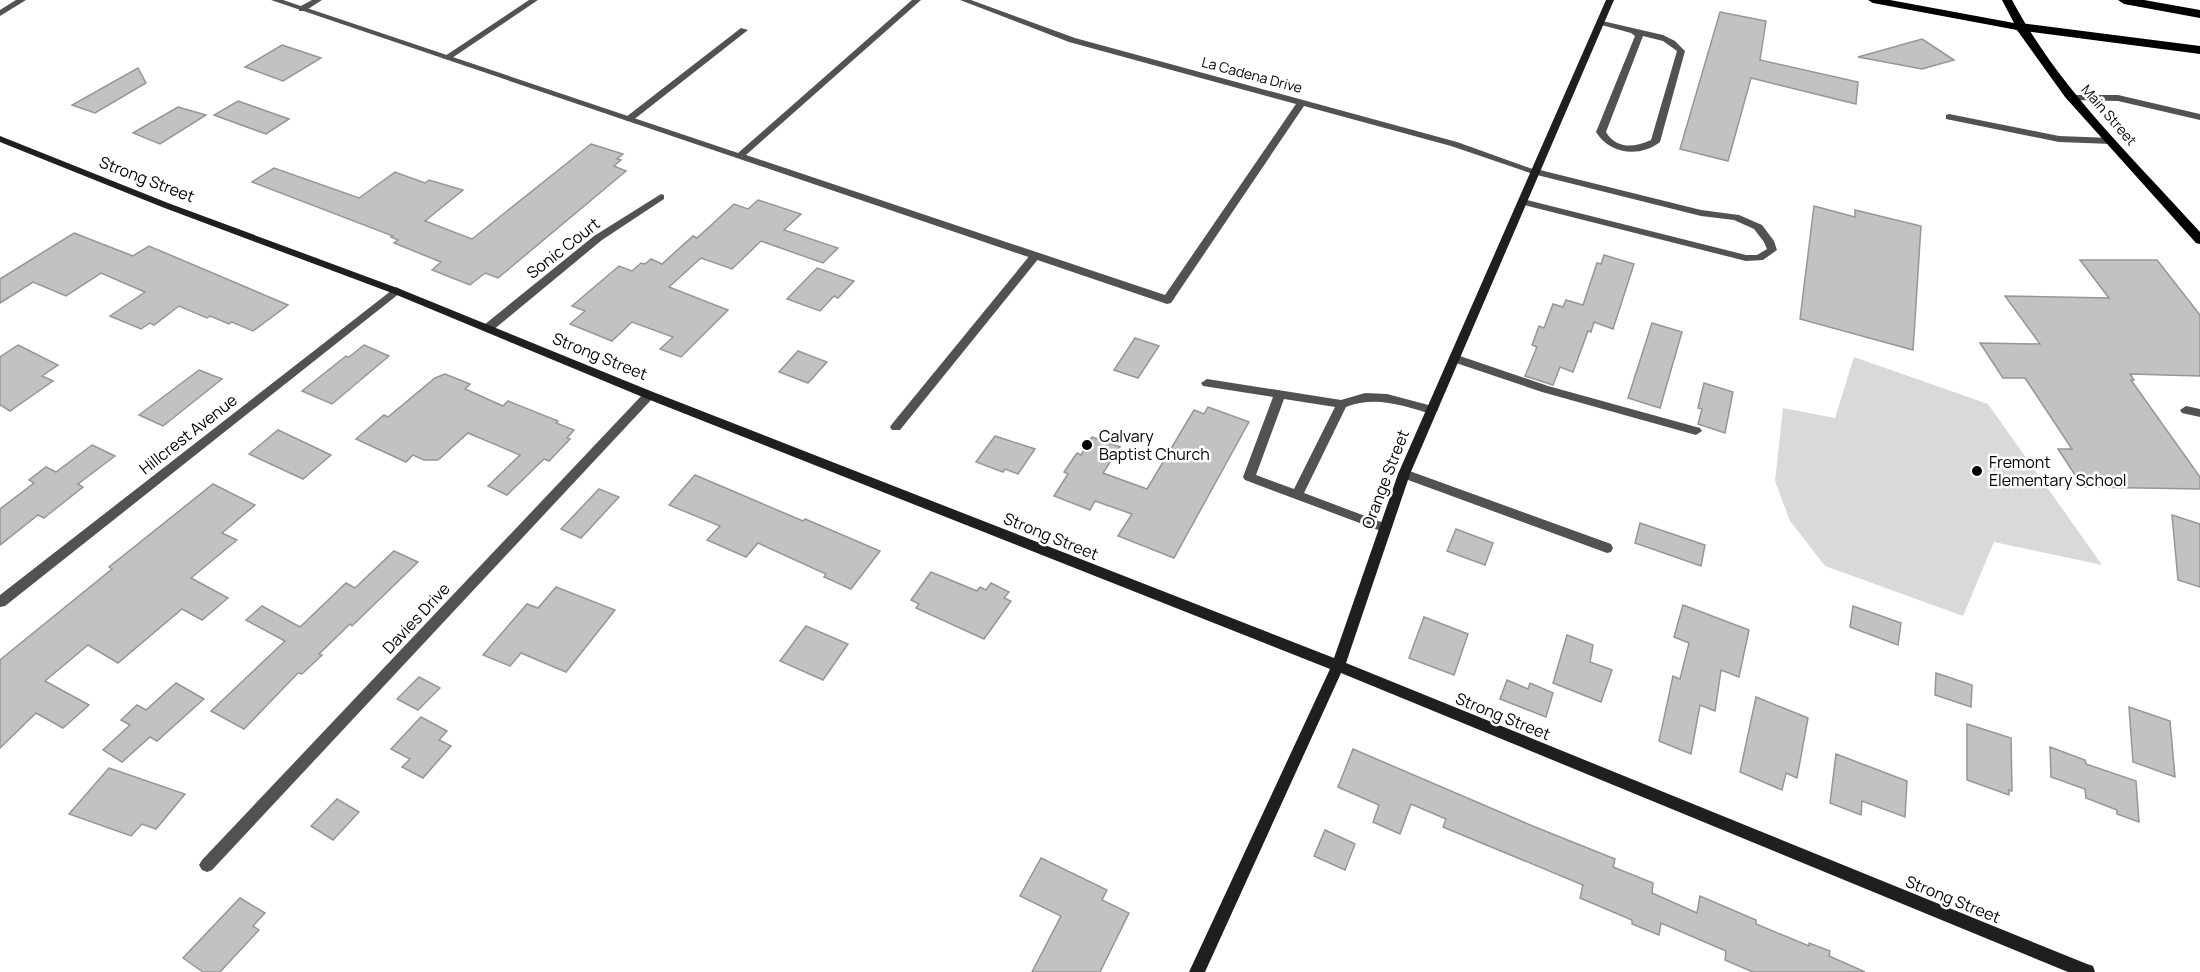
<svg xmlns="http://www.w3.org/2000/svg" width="2200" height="972" viewBox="0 0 2200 972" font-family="Manrope,sans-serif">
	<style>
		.green { fill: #d9d9d9 }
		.building { fill: #c2c2c2; stroke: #969696; stroke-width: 1.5 }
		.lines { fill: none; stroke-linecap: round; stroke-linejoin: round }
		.lane { fill: #525252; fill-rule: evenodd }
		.street { fill: #525252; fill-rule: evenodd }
		.secondary { fill: #1f1f1f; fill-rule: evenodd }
		.primary { fill: #000; fill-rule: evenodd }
		.highway { fill: #000; fill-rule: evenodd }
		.poi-dot { fill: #000; stroke: #fff; stroke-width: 2 }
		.labels { text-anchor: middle; stroke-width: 5; stroke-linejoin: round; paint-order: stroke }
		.far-street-label { font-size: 14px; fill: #000; stroke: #fff }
		.street-label { font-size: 16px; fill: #000; stroke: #fff }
		.poi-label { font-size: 16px; fill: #000; stroke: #fff; text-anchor: start }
	</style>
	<rect width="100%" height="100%" fill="#fff"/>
	<path class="green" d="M 1854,357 L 1988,404 L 2102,565 L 1994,542 L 1963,616 L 1825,566 L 1790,521 L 1775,481 L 1783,408 L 1835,418 Z"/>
	<g class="building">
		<path d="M 1720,12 L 1766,21 L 1760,60 L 1858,82 L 1856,104 L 1751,78 L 1728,161 L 1680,149 Z"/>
		<path d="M 1922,39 L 1954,60 L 1922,69 L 1858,57 Z"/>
		<path d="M 282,45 L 321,58 L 283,81 L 245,67 Z"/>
		<path d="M 138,68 L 146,83 L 95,113 L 72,105 Z"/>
		<path d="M 238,101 L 289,119 L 266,134 L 214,115 Z"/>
		<path d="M 178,107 L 206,115 L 160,144 L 133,133 Z"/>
		<path d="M 591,144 L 623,154 L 617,159 L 621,160 L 614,166 L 626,171 L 498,278 L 485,273 L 470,285 L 432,270 L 441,262 L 394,243 L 398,240 L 391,237 L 393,236 L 252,182 L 274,168 L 359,198 L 395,172 L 425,183 L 429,180 L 463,190 L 425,221 L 472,239 Z"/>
		<path d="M 758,200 L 801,214 L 784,230 L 838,248 L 823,263 L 761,241 L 732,269 L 701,258 L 669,287 L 728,310 L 681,357 L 660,349 L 673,337 L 632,322 L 612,341 L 570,324 L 585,311 L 572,306 L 619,266 L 632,271 L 641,263 L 645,264 L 651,259 L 662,264 L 693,236 L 697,238 L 734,204 L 748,209 Z"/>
		<path d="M 1814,206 L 1855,217 L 1855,210 L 1921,226 L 1913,350 L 1800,319 Z"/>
		<path d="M 74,233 L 133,256 L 149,246 L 288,305 L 253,331 L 232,322 L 229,324 L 210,316 L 207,318 L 179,306 L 154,325 L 150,323 L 141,329 L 110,316 L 145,292 L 101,273 L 66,296 L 33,282 L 0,303 L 0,279 Z"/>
		<path d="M 1604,255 L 1634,264 L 1613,329 L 1594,322 L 1591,332 L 1588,331 L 1573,372 L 1560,367 L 1553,385 L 1525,376 L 1537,347 L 1532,345 L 1539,326 L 1544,328 L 1553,304 L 1563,307 L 1566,300 L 1583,305 L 1597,263 L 1601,264 Z"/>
		<path d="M 2080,260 L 2157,260 L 2200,315 L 2200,376 L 2130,374 L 2134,380 L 2131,380 L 2200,477 L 2200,489 L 2083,487 L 2058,449 L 2072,449 L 2025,378 L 2003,378 L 1980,343 L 2040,344 L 2005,296 L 2109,298 Z"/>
		<path d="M 817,268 L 854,281 L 838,298 L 834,296 L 820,311 L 787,299 Z"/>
		<path d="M 1652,323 L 1682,332 L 1660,408 L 1628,398 Z"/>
		<path d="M 1135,338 L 1159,346 L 1138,378 L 1114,370 Z"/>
		<path d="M 18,345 L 58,365 L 42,376 L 53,381 L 10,411 L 0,405 L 0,357 Z"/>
		<path d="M 364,345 L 389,356 L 332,404 L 302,391 L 346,356 L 349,357 Z"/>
		<path d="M 798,351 L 827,362 L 808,383 L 779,372 Z"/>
		<path d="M 199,370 L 222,379 L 163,426 L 139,415 Z"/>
		<path d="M 445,374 L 470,384 L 465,389 L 503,406 L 508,401 L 558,421 L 556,423 L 574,430 L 567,438 L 570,439 L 549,461 L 544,459 L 507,495 L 488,486 L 520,455 L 468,433 L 438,460 L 424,460 L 413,455 L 406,462 L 356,439 L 384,415 L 388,417 L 435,378 Z"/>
		<path d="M 1704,383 L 1733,392 L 1725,433 L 1698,424 L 1702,409 L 1698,408 Z"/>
		<path d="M 1208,407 L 1249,422 L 1174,558 L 1118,536 L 1132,514 L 1095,501 L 1090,510 L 1054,496 L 1068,474 L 1064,472 L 1077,453 L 1081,455 L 1092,437 L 1120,447 L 1103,473 L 1147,489 L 1194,410 L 1204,414 Z"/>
		<path d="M 278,430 L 331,455 L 303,479 L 249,454 Z"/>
		<path d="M 995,436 L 1035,449 L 1018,474 L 1005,469 L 1003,472 L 976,462 Z"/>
		<path d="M 92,445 L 115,456 L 78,484 L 83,487 L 49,514 L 44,518 L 38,515 L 0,545 L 0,509 L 34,483 L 29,480 L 46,467 L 56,472 Z"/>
		<path d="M 695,475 L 803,521 L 805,519 L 880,551 L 851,589 L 824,577 L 826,574 L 758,543 L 746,557 L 707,540 L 720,526 L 669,505 Z"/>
		<path d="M 213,484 L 255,505 L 222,533 L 237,540 L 191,578 L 228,598 L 202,620 L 182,609 L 118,663 L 88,645 L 45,681 L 89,705 L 63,728 L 36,713 L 0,748 L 0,660 L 112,569 L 109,567 Z"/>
		<path d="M 599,489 L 619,497 L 581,538 L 561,529 Z"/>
		<path d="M 2172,515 L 2200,524 L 2200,587 L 2178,580 Z"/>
		<path d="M 1640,523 L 1705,545 L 1701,566 L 1635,543 Z"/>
		<path d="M 1456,529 L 1493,543 L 1485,565 L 1447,551 Z"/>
		<path d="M 394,551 L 418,562 L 352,626 L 350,624 L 319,654 L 322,655 L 302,674 L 298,673 L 244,729 L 211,711 L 285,641 L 246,620 L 262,606 L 300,627 L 346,583 L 355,588 Z"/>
		<path d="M 931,572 L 977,591 L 980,587 L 986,590 L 991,583 L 1009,592 L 1004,598 L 1011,601 L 984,639 L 916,608 L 919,604 L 911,600 Z"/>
		<path d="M 556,587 L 615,610 L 566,672 L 521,653 L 510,666 L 483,655 L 527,604 L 538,608 Z"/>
		<path d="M 1683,605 L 1749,630 L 1739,677 L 1721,670 L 1715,711 L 1700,705 L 1691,754 L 1659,741 L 1673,676 L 1680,679 L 1689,643 L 1674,637 Z"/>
		<path d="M 1853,606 L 1901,623 L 1898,645 L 1850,627 Z"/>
		<path d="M 1424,617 L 1468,634 L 1454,675 L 1409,658 Z"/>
		<path d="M 806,626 L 848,644 L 823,680 L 780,661 Z"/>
		<path d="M 1567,635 L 1593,645 L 1590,662 L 1612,670 L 1601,702 L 1553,683 Z"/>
		<path d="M 1936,673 L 1972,685 L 1971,707 L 1935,695 Z"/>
		<path d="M 419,677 L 440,688 L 418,710 L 397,699 Z"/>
		<path d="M 1507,680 L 1528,689 L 1530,683 L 1553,693 L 1546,717 L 1500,699 Z"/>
		<path d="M 176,683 L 204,699 L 157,741 L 150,737 L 122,762 L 103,750 L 130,725 L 121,720 L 137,705 L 146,710 Z"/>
		<path d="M 1756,697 L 1808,718 L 1797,778 L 1786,773 L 1782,790 L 1740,772 Z"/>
		<path d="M 2129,707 L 2170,721 L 2175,777 L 2133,762 Z"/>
		<path d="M 421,717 L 447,731 L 439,740 L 451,746 L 423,778 L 402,767 L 410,759 L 391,749 Z"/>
		<path d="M 1967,724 L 2011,738 L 2012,791 L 2009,790 L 2009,795 L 1967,780 Z"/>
		<path d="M 2050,747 L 2085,760 L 2086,764 L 2136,781 L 2139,822 L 2117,814 L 2117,810 L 2086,798 L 2085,789 L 2051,777 Z"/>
		<path d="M 1353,749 L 1535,827 L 1615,859 L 1613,867 L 1653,883 L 1652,893 L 1697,913 L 1700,896 L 1756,920 L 1756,924 L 1809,946 L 1809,943 L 1830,951 L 1829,956 L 1865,972 L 1753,972 L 1725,960 L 1726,951 L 1661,923 L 1659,935 L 1632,924 L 1632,920 L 1580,898 L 1583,885 L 1443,827 L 1446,819 L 1411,804 L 1400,834 L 1373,822 L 1379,805 L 1338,787 Z"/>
		<path d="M 1836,754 L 1907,781 L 1905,817 L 1862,801 L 1861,815 L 1830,803 Z"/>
		<path d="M 109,768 L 185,794 L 156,829 L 142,824 L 131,836 L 69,814 Z"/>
		<path d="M 337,799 L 359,812 L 333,840 L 311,826 Z"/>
		<path d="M 1325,830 L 1355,844 L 1345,870 L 1314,856 Z"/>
		<path d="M 1041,858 L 1107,890 L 1102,900 L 1129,913 L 1100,972 L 1032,972 L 1061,916 L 1020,896 Z"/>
		<path d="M 240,898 L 265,913 L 253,926 L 259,930 L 220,972 L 203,972 L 183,958 Z"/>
	</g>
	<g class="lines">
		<g class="lane">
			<path d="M 312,0 L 322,0 L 305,11 L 299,11 L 299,7 Z"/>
			<path d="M 529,0 L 538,0 L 449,60 L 442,58 Z"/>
			<path d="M 1598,20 L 1663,35 L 1675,41 L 1685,51 L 1660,142 C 1640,158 1609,154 1596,132 L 1635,36 L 1631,33 L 1598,24 ZM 1643,36 L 1663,41 L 1677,51 L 1651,140 C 1634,148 1616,149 1606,132 Z"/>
			<path d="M 741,28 L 748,30 L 632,121 L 626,121 L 626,117 Z"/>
			<path d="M 1949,114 L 2059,136 L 2111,138 L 2116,141 L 2111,144 L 2059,142 L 1946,119 L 1946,115 Z"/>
			<path d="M 1536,169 L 1701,210 L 1739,215 L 1762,225 L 1774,241 L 1777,250 L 1763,260 L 1746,261 L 1520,204 L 1520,200 L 1523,199 L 1746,255 L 1757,255 L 1767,249 L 1764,242 L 1754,229 L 1734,220 L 1701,216 L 1533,174 L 1531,172 Z"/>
			<path d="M 1035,253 L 1040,256 L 1039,258 L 900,430 L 892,430 L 890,427 L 892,424 L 1031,254 Z"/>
			<path d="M 1454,354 L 1548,386 L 1700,428 L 1702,431 L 1696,435 L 1542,392 L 1450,361 L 1449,358 Z"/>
			<path d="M 1207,379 L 1341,400 L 1365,393 L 1387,394 L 1436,407 L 1438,410 L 1432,414 C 1403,406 1376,395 1346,407 L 1304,493 L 1389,525 L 1391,528 L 1389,531 L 1381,531 L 1245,480 L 1243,477 L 1273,397 L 1203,386 L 1201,383 ZM 1284,399 L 1335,407 L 1294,489 L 1256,475 Z"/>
			<path d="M 2186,406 L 2200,409 L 2200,417 L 2182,413 L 2180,410 Z"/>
			<path d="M 1404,469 L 1611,544 L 1613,548 L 1611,552 L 1607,553 L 1400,477 L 1398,474 L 1400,471 Z"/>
		</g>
		<g class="street">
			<path d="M 16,0 L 26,0 L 0,16 L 0,10 Z"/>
			<path d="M 271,0 L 283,0 L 738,153 L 912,0 L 921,0 L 746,155 L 1165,295 L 1296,104 L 1069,42 L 960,0 L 971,0 L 1075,38 L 1457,142 L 1541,172 L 1536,175 L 1533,174 L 1451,146 L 1304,106 L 1171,303 L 1167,304 Z"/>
			<path d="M 2073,95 L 2118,95 L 2200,114 L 2200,120 L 2118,101 L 2070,100 L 2070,96 Z"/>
			<path d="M 661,194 L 664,195 L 664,199 L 602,240 L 492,331 L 484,331 L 483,328 L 484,325 L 594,236 Z"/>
			<path d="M 396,287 L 400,289 L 401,291 L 400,293 L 5,606 L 0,607 L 0,595 Z"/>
			<path d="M 649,391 L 655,395 L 653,398 L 212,870 L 207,872 L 202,870 L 199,865 L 202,860 L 645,392 Z"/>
		</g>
		<path class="secondary" d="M 1606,0 L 1614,0 L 1410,474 L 1346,663 L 2087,964 L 2093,966 L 2095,972 L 2068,972 L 1341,673 L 1205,972 L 1189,972 L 1330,669 L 645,398 L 392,293 L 162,207 L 0,142 L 0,136 L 168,203 L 400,289 L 653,392 L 1334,658 L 1398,474 Z"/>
		<path class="primary" d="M 1868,0 L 1890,0 L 2014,23 L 2002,0 L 2012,0 C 2060,90 2133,157 2200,232 L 2200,244 L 2196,243 L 2065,97 L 2017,30 L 1873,3 Z"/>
		<g class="highway">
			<path d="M 2118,0 L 2144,0 L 2200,10 L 2200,18 L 2124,4 Z"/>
			<path d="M 2020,23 L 2200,46 L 2200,54 L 2016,30 L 2014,27 L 2016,24 Z"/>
		</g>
	</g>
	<g class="poi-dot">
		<circle cx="1087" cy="445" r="6"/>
		<circle cx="1977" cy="471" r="6"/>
	</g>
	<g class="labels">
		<g class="far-street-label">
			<text transform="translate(1252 75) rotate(15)" y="5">La Cadena Drive</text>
			<text transform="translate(2109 115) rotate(49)" y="5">Main Street</text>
		</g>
		<g class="street-label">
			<text transform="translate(147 179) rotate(21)" y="6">Strong Street</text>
			<text transform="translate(563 248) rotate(-38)" y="6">Sonic Court</text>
			<text transform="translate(600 356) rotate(22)" y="6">Strong Street</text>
			<text transform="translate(188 434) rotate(-38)" y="6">Hillcrest Avenue</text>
			<text transform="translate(1385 479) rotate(-69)" y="6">Orange Street</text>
			<text transform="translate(1051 536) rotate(22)" y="6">Strong Street</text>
			<text transform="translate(416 618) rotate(-47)" y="6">Davies Drive</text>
			<text transform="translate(1503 716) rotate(22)" y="6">Strong Street</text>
			<text transform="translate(1953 899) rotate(22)" y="6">Strong Street</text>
		</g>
		<g class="poi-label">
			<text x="1099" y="442">Calvary<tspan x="1099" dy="18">Baptist Church</tspan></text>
			<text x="1989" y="468">Fremont<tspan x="1989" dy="18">Elementary School</tspan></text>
		</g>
	</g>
</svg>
